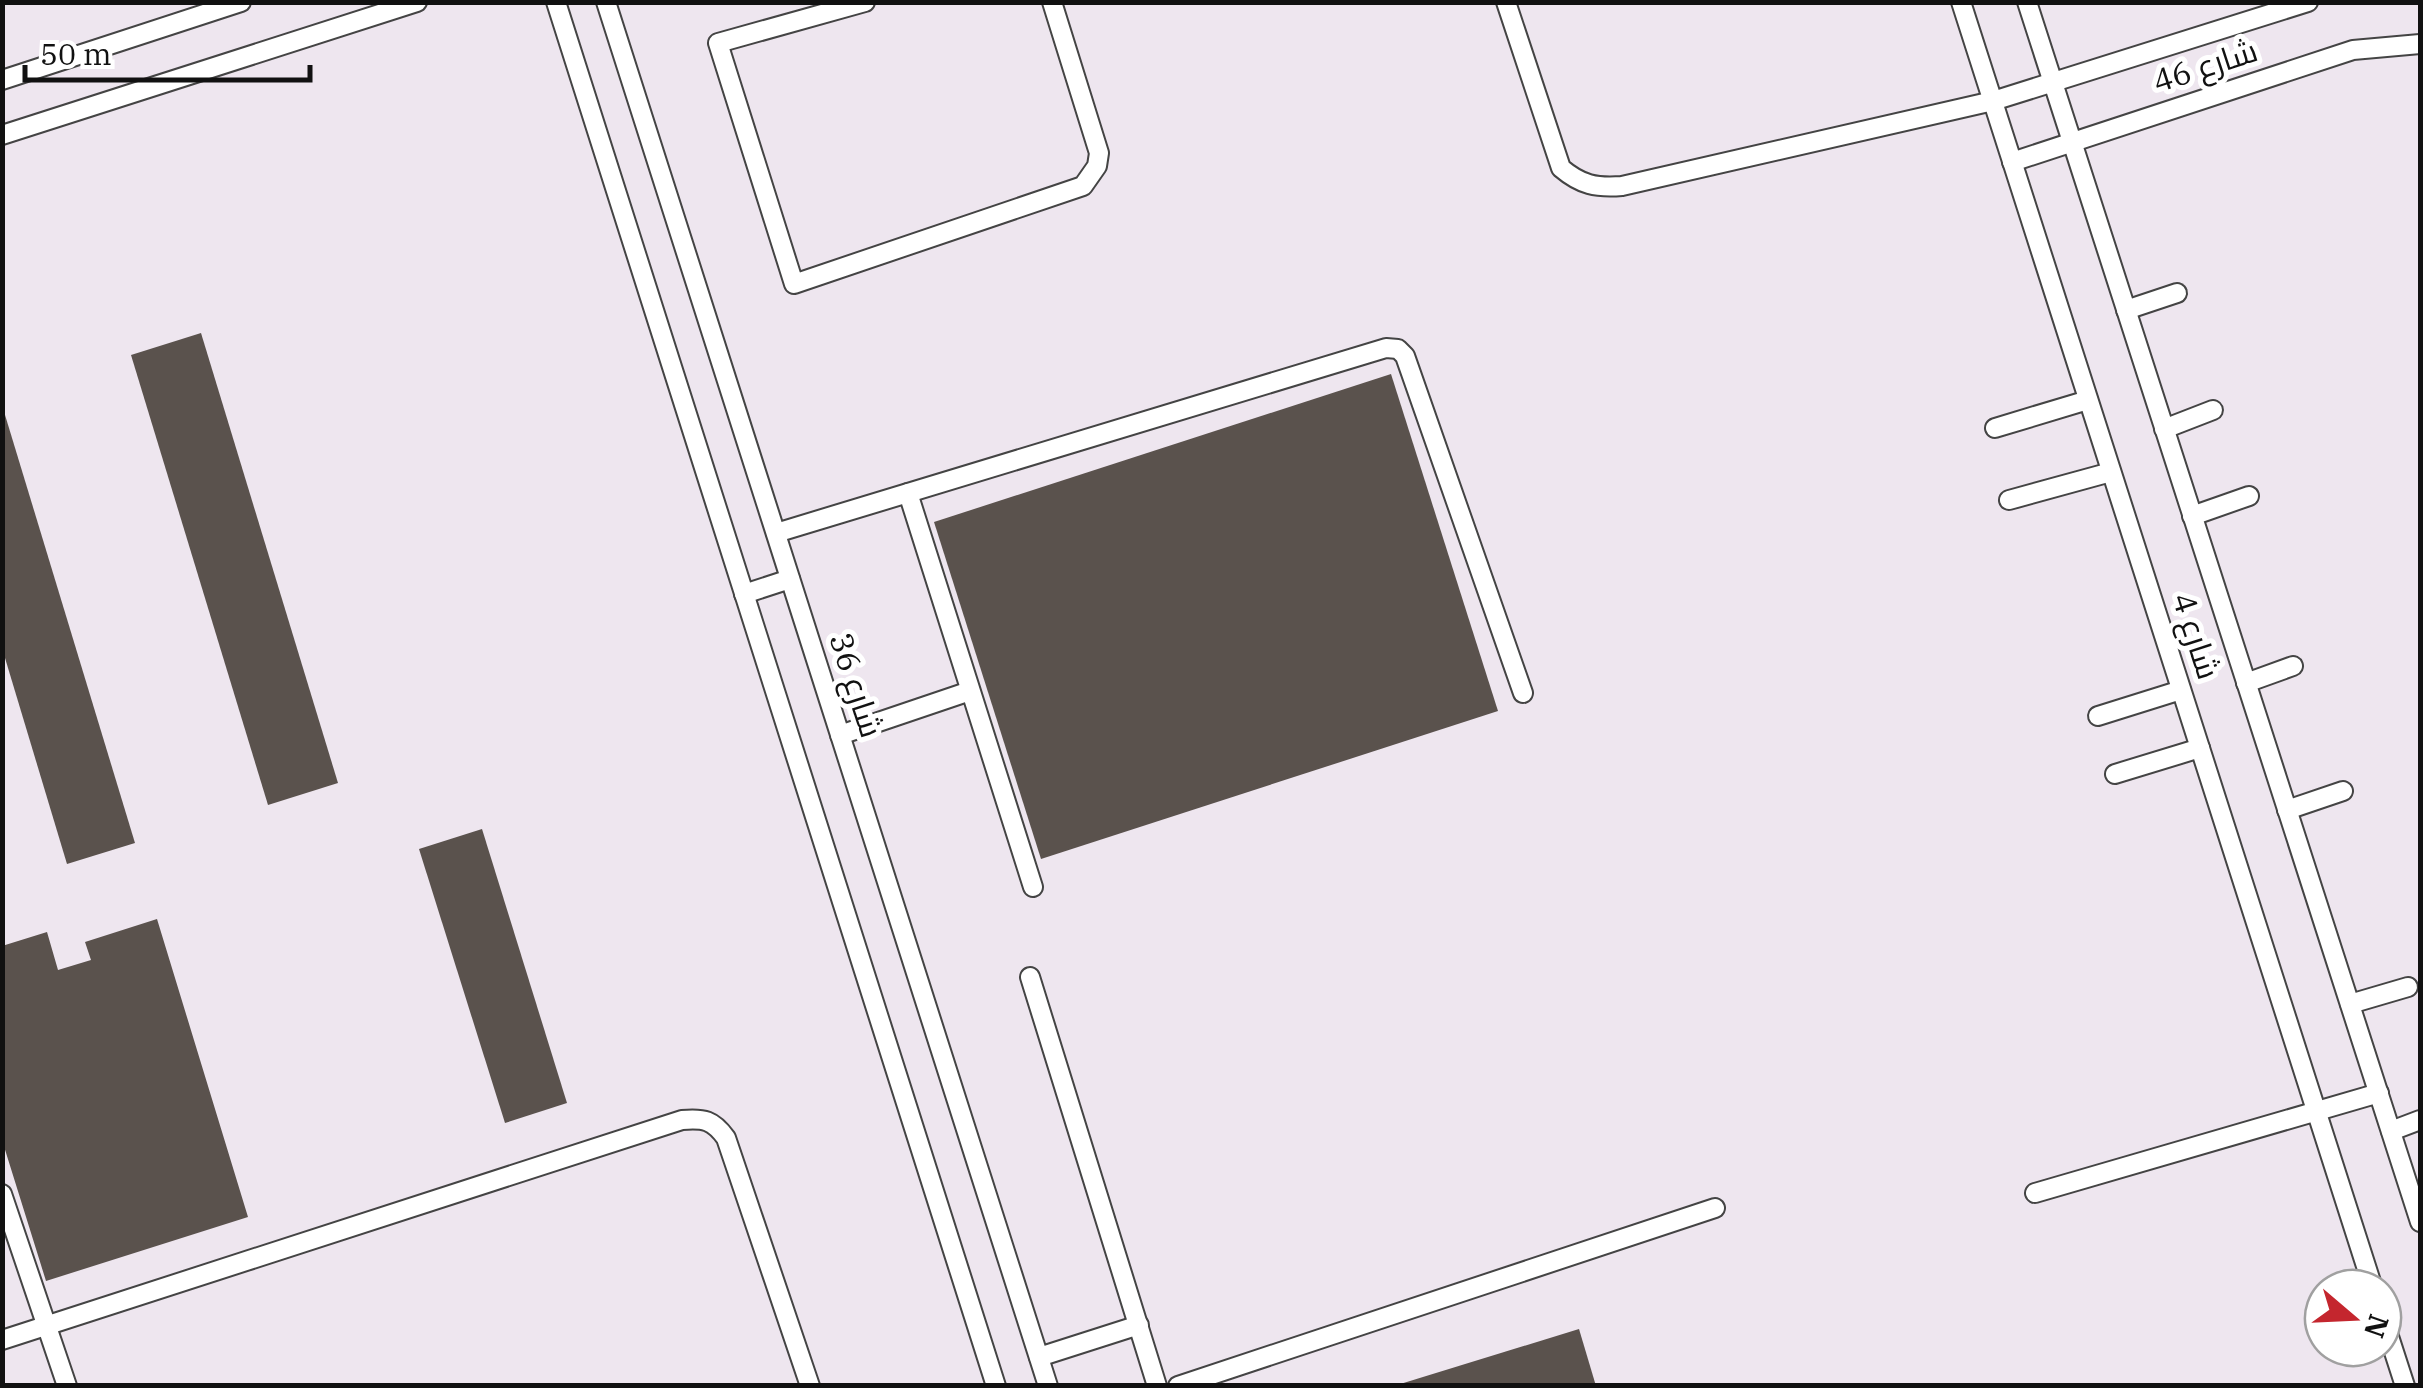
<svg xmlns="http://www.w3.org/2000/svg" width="2423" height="1388" viewBox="0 0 2423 1388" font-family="'IBM Plex Serif',Cairo,serif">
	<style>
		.industrial { fill: #eee6ef; fill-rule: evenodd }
		.building { fill: #5a524d }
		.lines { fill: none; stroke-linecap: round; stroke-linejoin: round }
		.lane-casing { stroke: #444; stroke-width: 22 }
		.lane { stroke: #fff; stroke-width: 18 }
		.labels { text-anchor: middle; stroke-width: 10; stroke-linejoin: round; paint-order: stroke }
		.street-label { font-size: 32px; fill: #111; stroke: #fff }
	</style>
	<rect width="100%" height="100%" fill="#fffdf5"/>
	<path class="industrial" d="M 3,3 L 2420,3 L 2420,1385 L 3,1386 ZM 2323,1288 L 2383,1288 L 2383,1348 L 2323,1348 Z"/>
	<g class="building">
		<path d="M 201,333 L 338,783 L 268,805 L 131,355 Z"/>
		<path d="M 1391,374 L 1498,711 L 1041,859 L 934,522 Z"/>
		<path d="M 2,405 L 135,843 L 67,864 L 2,648 Z"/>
		<path d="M 482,829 L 567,1103 L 505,1123 L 419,849 Z"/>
		<path d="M 157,919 L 248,1217 L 46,1281 L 2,1140 L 2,946 L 47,932 L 58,970 L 91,960 L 85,942 Z"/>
		<path d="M 1579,1329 L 1596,1386 L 1397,1386 L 1397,1385 Z"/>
	</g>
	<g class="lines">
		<defs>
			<g id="lane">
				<path d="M 556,2 L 996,1386"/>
				<path d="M 606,2 L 1048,1386"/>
				<path d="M 865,2 L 718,43 L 794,284 L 1083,186 L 1097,166 L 1099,153 L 1052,2"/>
				<path d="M 1506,2 L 1561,168 C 1581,185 1596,188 1622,186 L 1993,101 L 2308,2"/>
				<path d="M 1961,2 L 2373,1288"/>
				<path d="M 2027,2 L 2420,1222"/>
				<path d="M 2,80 L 241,2"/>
				<path d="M 2,135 L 417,2"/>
				<path d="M 2012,162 L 2353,50 L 2420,44"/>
				<path d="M 2126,310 L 2177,293"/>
				<path d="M 1995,428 L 2088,400"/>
				<path d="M 2164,429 L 2213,410"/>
				<path d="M 908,493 L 1033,887"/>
				<path d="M 2009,500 L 2111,472"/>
				<path d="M 2192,516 L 2249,496"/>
				<path d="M 776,533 L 1386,348 L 1398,349 L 1405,356 L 1523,693"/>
				<path d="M 744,594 L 790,579"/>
				<path d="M 2246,683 L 2293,666"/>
				<path d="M 2098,716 L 2181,690"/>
				<path d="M 840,735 L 970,691"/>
				<path d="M 2115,774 L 2200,748"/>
				<path d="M 2287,810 L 2343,791"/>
				<path d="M 1030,977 L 1157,1386"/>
				<path d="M 2350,1004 L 2408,987"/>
				<path d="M 2391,1131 L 2420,1120"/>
				<path d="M 2035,1193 L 2379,1093"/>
				<path d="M 2,1194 L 67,1386"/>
				<path d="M 2383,1318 L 2405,1386"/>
				<path d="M 2,1340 L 682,1120 C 704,1118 713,1120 726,1138 L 810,1386"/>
				<path d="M 1039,1357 L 1139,1325"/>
				<path d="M 1178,1386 L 1715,1208"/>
			</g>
		</defs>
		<use href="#lane" class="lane-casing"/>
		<use href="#lane" class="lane"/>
	</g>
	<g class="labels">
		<g class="street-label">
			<text transform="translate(2205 66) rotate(-18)" y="11">شارع 46</text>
			<text transform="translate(2196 636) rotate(72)" y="11">شارع 4</text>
			<text transform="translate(856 685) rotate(72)" y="11">شارع 36</text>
		</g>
	</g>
	<rect width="2423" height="1388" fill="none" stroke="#111111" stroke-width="10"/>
	<g transform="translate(2353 1318) rotate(109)"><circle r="48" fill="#ffffff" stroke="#a0a0a0" stroke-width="2.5"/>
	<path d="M0-8L18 38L0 25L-18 38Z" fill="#c4262e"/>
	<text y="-15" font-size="28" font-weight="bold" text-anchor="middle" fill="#111111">N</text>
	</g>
	<path d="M25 65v15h285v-15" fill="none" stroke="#111111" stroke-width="5"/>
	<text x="40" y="65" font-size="30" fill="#111111" stroke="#ffffff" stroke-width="8" paint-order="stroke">50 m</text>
</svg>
